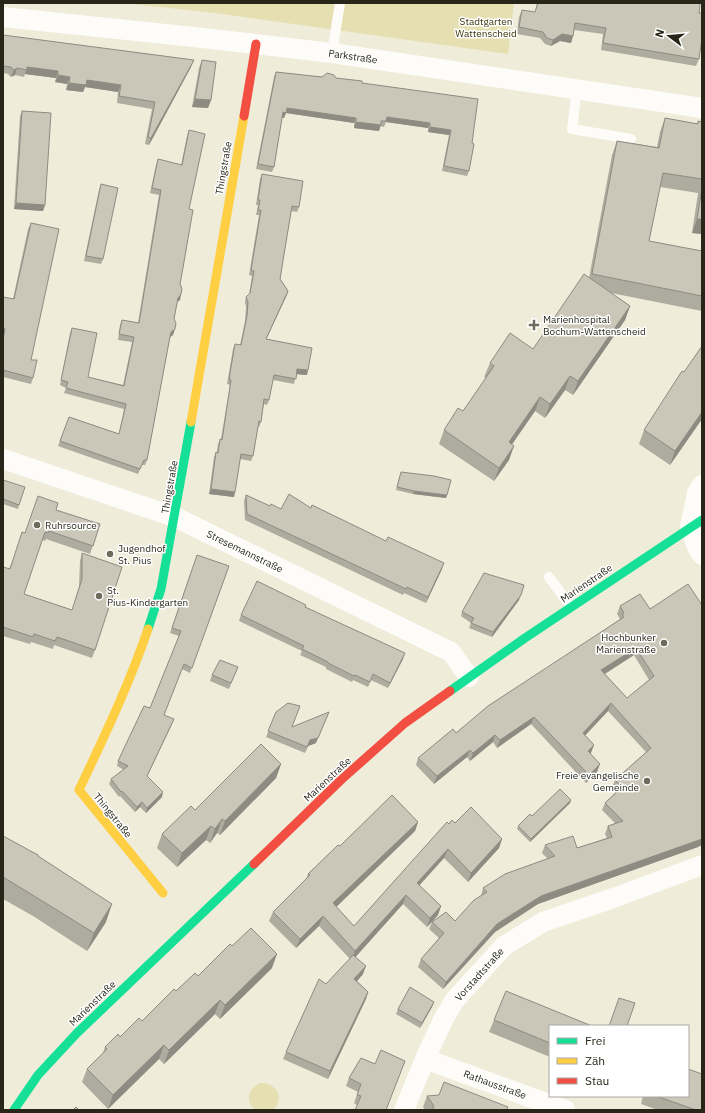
<svg xmlns="http://www.w3.org/2000/svg" width="705" height="1113" viewBox="0 0 705 1113" font-family="'IBM Plex Sans',sans-serif">
	<style>
		.green { fill: #e6dfb2 }
		.lines { fill: none; stroke-linecap: round; stroke-linejoin: round }
		.lane { stroke: #fdfcf9; stroke-width: 10 }
		.street { stroke: #fdfcf9; stroke-width: 20 }
		.fast { stroke: #16e098; stroke-width: 9 }
		.slow { stroke: #ffcf43; stroke-width: 9 }
		.jam { stroke: #f24e42; stroke-width: 9 }
		.wall { fill: #aeab9f; fill-rule: evenodd }
		.shaded-wall { fill: #8d8b82 }
		.building { fill: #cac7b9; stroke: #8d8b82; fill-rule: evenodd }
		.poi-dot { fill: #6e6b5c; stroke: #fff; stroke-width: 1.5 }
		.labels { text-anchor: middle; stroke-width: 3; stroke-linejoin: round; paint-order: stroke }
		.park-label { font-size: 10px; fill: #39330a; stroke: #fff }
		.street-label { font-size: 10px; fill: #282619; stroke: #fff }
		.poi-label { font-size: 10px; fill: #282619; stroke: #fff; text-anchor: start }
	</style>
	<rect width="100%" height="100%" fill="#efecd9"/>
	<g class="green">
		<path d="M 123,3 L 514,3 L 508,54 L 215,13 Z"/>
		<path d="M 260,1083 C 276,1082 286,1099 273,1110 L 255,1110 C 245,1102 248,1088 260,1083 Z"/>
	</g>
	<g class="lines">
		<g class="lane">
			<path d="M 332,53 L 340,3"/>
			<path d="M 577,89 L 572,129 L 631,139"/>
			<path d="M 549,577 L 571,607"/>
		</g>
		<g class="street">
			<path d="M 3,17 L 203,38 L 332,53 L 702,108"/>
			<path d="M 3,459 L 175,517 L 451,652 L 469,677"/>
			<path d="M 702,485 L 697,493 L 690,527 L 697,547 L 702,555"/>
			<path d="M 425,1059 L 565,1110"/>
			<path d="M 404,1110 L 425,1059 L 443,1020 L 454,1001 L 504,946 L 543,922 L 619,896 L 702,865"/>
		</g>
		<g class="fast">
			<path d="M 148,629 L 161,589 L 191,422"/>
			<path d="M 450,691 L 525,638 L 702,520"/>
			<path d="M 14,1110 L 38,1075 L 77,1033 L 254,864"/>
		</g>
		<g class="slow">
			<path d="M 191,422 L 244,116"/>
			<path d="M 148,629 C 129,685 104,737 79,790 L 163,893"/>
		</g>
		<g class="jam">
			<path d="M 244,116 L 256,44"/>
			<path d="M 254,864 L 342,779 L 405,723 L 450,691"/>
		</g>
	</g>
	<g class="wall">
		<path d="M 537,3 L 700,3 L 699,13 L 699,59 L 696,66 L 601,50 L 603,34 L 574,30 L 573,36 L 571,43 L 560,41 L 551,46 L 545,44 L 540,38 L 517,34 L 519,17 L 522,10 L 535,12 Z"/>
		<path d="M 3,35 L 191,67 L 149,145 L 145,144 L 152,109 L 117,103 L 118,92 L 85,87 L 83,92 L 66,90 L 67,84 L 55,82 L 56,78 L 25,74 L 24,77 L 15,75 L 11,77 L 8,74 L 3,73 Z"/>
		<path d="M 202,60 L 211,100 L 208,108 L 192,107 L 199,68 Z"/>
		<path d="M 276,72 L 322,77 L 336,78 L 362,83 L 472,143 L 469,171 L 467,176 L 442,171 L 449,135 L 428,132 L 428,128 L 386,122 L 384,127 L 380,126 L 379,131 L 354,128 L 354,123 L 286,113 L 284,118 L 282,118 L 274,167 L 272,172 L 256,169 L 274,77 Z"/>
		<path d="M 22,111 L 45,205 L 43,211 L 14,209 L 20,116 Z"/>
		<path d="M 665,118 L 697,124 L 698,121 L 702,122 L 702,234 L 692,233 L 698,193 L 660,187 L 649,241 L 702,251 L 702,311 L 611,293 L 630,306 L 625,320 L 573,395 L 565,390 L 545,418 L 535,411 L 512,444 L 509,460 L 494,481 L 439,444 L 444,430 L 463,411 L 486,378 L 484,377 L 490,363 L 533,349 L 589,278 L 612,155 L 617,141 L 657,147 L 660,132 Z"/>
		<path d="M 189,130 L 189,209 L 180,284 L 181,294 L 180,300 L 177,302 L 174,319 L 175,329 L 173,335 L 170,337 L 169,342 L 147,460 L 145,465 L 142,465 L 138,474 L 58,446 L 69,417 L 119,434 L 124,409 L 64,393 L 66,388 L 60,385 L 70,333 L 72,328 L 88,377 L 123,385 L 132,342 L 118,340 L 120,325 L 122,320 L 138,323 L 159,195 L 150,193 L 156,165 L 158,159 L 181,165 L 187,136 Z"/>
		<path d="M 262,174 L 299,207 L 297,212 L 291,211 L 280,279 L 288,291 L 266,339 L 307,375 L 296,374 L 294,384 L 273,380 L 269,400 L 267,405 L 264,404 L 261,422 L 259,427 L 258,426 L 253,456 L 251,461 L 240,459 L 235,492 L 234,497 L 209,494 L 214,457 L 216,452 L 217,452 L 218,444 L 221,439 L 230,385 L 227,384 L 233,349 L 235,344 L 240,345 L 245,321 L 246,307 L 245,302 L 246,297 L 249,295 L 252,276 L 249,275 L 259,215 L 256,215 L 258,205 L 256,205 L 260,179 Z"/>
		<path d="M 101,184 L 103,259 L 101,264 L 84,261 L 99,190 Z"/>
		<path d="M 31,223 L 31,360 L 33,378 L 31,384 L 3,377 L 3,297 L 13,299 L 28,229 Z"/>
		<path d="M 684,372 L 702,419 L 670,465 L 639,444 L 644,430 Z"/>
		<path d="M 401,472 L 447,495 L 446,498 L 413,494 L 396,490 Z"/>
		<path d="M 3,480 L 19,505 L 18,509 L 3,504 Z"/>
		<path d="M 246,495 L 270,506 L 281,509 L 311,508 L 442,569 L 426,603 L 404,593 L 403,595 L 245,520 L 244,501 Z"/>
		<path d="M 56,510 L 100,524 L 90,554 L 46,539 L 45,541 L 42,540 L 24,594 L 72,610 L 79,587 L 80,561 L 82,553 L 95,650 L 92,658 L 54,645 L 53,649 L 31,642 L 30,644 L 3,636 L 3,567 L 9,569 L 25,533 Z"/>
		<path d="M 197,555 L 229,566 L 190,673 L 182,669 L 164,715 L 172,724 L 147,776 L 162,797 L 146,813 L 140,807 L 135,812 L 120,796 L 119,797 L 109,784 L 111,779 L 124,770 L 117,766 L 118,761 L 150,708 L 179,636 L 170,633 Z"/>
		<path d="M 640,594 L 698,847 L 538,904 L 495,932 L 443,989 L 418,967 L 421,959 L 439,938 L 429,929 L 432,922 L 427,927 L 403,904 L 355,957 L 363,974 L 357,981 L 368,992 L 366,999 L 328,1079 L 283,1059 L 286,1052 L 326,984 L 350,959 L 319,926 L 296,948 L 269,921 L 273,912 L 306,879 L 308,874 L 340,846 L 418,822 L 415,831 L 336,907 L 354,926 L 449,824 L 455,823 L 502,839 L 499,848 L 468,882 L 444,858 L 419,886 L 441,906 L 438,915 L 432,922 L 455,921 L 481,896 L 483,888 L 548,859 L 542,853 L 545,845 L 577,848 L 607,838 L 605,834 L 608,826 L 615,823 L 602,810 L 605,803 L 616,792 L 612,788 L 615,780 L 646,752 L 608,711 L 585,735 L 591,753 L 590,754 L 597,772 L 586,783 L 531,724 L 497,748 L 493,742 L 470,761 L 467,757 L 434,784 L 416,765 L 418,758 L 456,733 L 620,619 L 617,614 L 620,606 ZM 634,655 L 649,680 L 627,698 L 605,674 Z"/>
		<path d="M 519,600 L 492,637 L 469,628 L 471,623 L 461,616 L 462,612 Z"/>
		<path d="M 306,607 L 403,659 L 388,688 L 371,680 L 368,687 L 353,680 L 352,682 L 326,669 L 326,667 L 300,655 L 302,651 L 239,621 L 241,615 Z"/>
		<path d="M 238,667 L 229,689 L 210,681 L 212,675 Z"/>
		<path d="M 276,712 L 293,727 L 316,743 L 308,746 L 305,753 L 266,737 Z"/>
		<path d="M 281,764 L 276,778 L 220,835 L 217,833 L 210,843 L 206,840 L 177,867 L 157,848 L 162,834 L 195,810 Z"/>
		<path d="M 571,800 L 570,803 L 530,842 L 517,829 L 518,826 L 532,816 Z"/>
		<path d="M 3,836 L 38,856 L 106,922 L 87,951 L 33,916 L 3,899 Z"/>
		<path d="M 232,946 L 272,968 L 220,1019 L 215,1014 L 164,1064 L 159,1059 L 108,1109 L 82,1082 L 87,1069 L 103,1053 L 105,1047 L 142,1021 L 176,991 L 198,976 Z"/>
		<path d="M 434,1002 L 432,1007 L 420,1028 L 396,1014 L 398,1009 Z"/>
		<path d="M 494,1020 L 550,1026 L 550,1057 L 489,1032 Z"/>
		<path d="M 361,1058 L 386,1110 L 357,1105 L 354,1103 L 358,1092 L 346,1086 L 349,1078 Z"/>
		<path d="M 427,1096 L 507,1109 L 509,1110 L 425,1110 L 423,1107 Z"/>
		<path d="M 643,1096 L 688,1096 L 702,1110 L 658,1110 L 641,1104 Z"/>
	</g>
	<g class="shaded-wall">
		<path d="M 562,34 L 573,36 L 571,43 L 560,41 L 551,46 L 553,40 Z"/>
		<path d="M 194,60 L 191,67 L 149,145 L 151,138 Z"/>
		<path d="M 27,67 L 58,71 L 56,78 L 25,74 Z"/>
		<path d="M 17,68 L 15,75 L 11,77 L 14,70 Z"/>
		<path d="M 58,75 L 70,77 L 67,84 L 55,82 Z"/>
		<path d="M 87,80 L 121,85 L 118,92 L 85,87 L 83,92 L 66,90 L 69,83 Z"/>
		<path d="M 195,99 L 211,100 L 208,108 L 192,107 Z"/>
		<path d="M 287,108 L 356,118 L 354,123 L 286,113 L 284,118 L 281,118 L 283,112 Z"/>
		<path d="M 387,117 L 430,123 L 428,128 L 386,122 Z"/>
		<path d="M 356,122 L 381,125 L 379,131 L 354,128 Z"/>
		<path d="M 430,127 L 451,130 L 449,135 L 428,132 Z"/>
		<path d="M 16,203 L 45,205 L 43,211 L 14,209 Z"/>
		<path d="M 697,219 L 702,219 L 702,234 L 692,233 Z"/>
		<path d="M 288,291 L 287,295 L 264,344 L 266,339 Z"/>
		<path d="M 181,294 L 180,300 L 176,303 L 178,298 Z"/>
		<path d="M 630,306 L 625,320 L 573,395 L 578,381 Z"/>
		<path d="M 175,329 L 173,335 L 170,337 L 171,332 Z"/>
		<path d="M 297,369 L 308,370 L 307,375 L 295,374 Z"/>
		<path d="M 570,376 L 565,390 L 545,418 L 550,404 Z"/>
		<path d="M 540,397 L 535,411 L 504,456 L 509,442 Z"/>
		<path d="M 702,412 L 702,419 L 670,465 L 675,451 Z"/>
		<path d="M 514,446 L 509,460 L 494,481 L 499,468 Z"/>
		<path d="M 211,489 L 235,492 L 234,497 L 209,494 Z"/>
		<path d="M 414,491 L 447,495 L 446,498 L 413,494 Z"/>
		<path d="M 444,563 L 442,569 L 426,603 L 428,597 Z"/>
		<path d="M 521,595 L 519,600 L 492,637 L 493,632 Z"/>
		<path d="M 636,648 L 634,655 L 598,678 L 601,670 Z"/>
		<path d="M 405,653 L 403,659 L 388,688 L 390,683 Z"/>
		<path d="M 611,703 L 608,711 L 580,741 L 583,733 Z"/>
		<path d="M 329,712 L 316,743 L 308,746 L 305,753 L 310,740 Z"/>
		<path d="M 534,717 L 531,724 L 497,748 L 500,740 Z"/>
		<path d="M 174,719 L 172,724 L 145,781 L 147,776 Z"/>
		<path d="M 495,735 L 493,742 L 470,761 L 473,753 Z"/>
		<path d="M 594,745 L 591,753 L 585,759 L 588,751 Z"/>
		<path d="M 470,750 L 467,757 L 434,784 L 437,776 Z"/>
		<path d="M 281,764 L 276,778 L 220,835 L 225,821 Z"/>
		<path d="M 600,764 L 597,772 L 586,783 L 589,775 Z"/>
		<path d="M 163,792 L 162,797 L 146,813 L 147,808 Z"/>
		<path d="M 571,800 L 570,803 L 530,842 L 531,839 Z"/>
		<path d="M 142,802 L 140,807 L 135,812 L 137,807 Z"/>
		<path d="M 222,819 L 217,833 L 210,843 L 215,829 Z"/>
		<path d="M 418,822 L 415,831 L 330,913 L 333,903 Z"/>
		<path d="M 211,826 L 206,840 L 177,867 L 182,853 Z"/>
		<path d="M 502,839 L 499,848 L 468,882 L 471,873 Z"/>
		<path d="M 702,839 L 702,845 L 698,847 L 538,904 L 495,932 L 443,989 L 446,982 L 497,924 L 541,896 Z"/>
		<path d="M 448,849 L 444,858 L 413,892 L 417,883 Z"/>
		<path d="M 406,895 L 403,904 L 352,961 L 355,951 Z"/>
		<path d="M 112,904 L 106,922 L 87,951 L 94,933 Z"/>
		<path d="M 441,906 L 438,915 L 427,927 L 430,918 Z"/>
		<path d="M 323,916 L 319,926 L 296,948 L 300,939 Z"/>
		<path d="M 277,954 L 272,968 L 220,1019 L 225,1005 Z"/>
		<path d="M 366,966 L 363,974 L 352,987 L 354,979 Z"/>
		<path d="M 368,992 L 366,999 L 328,1079 L 330,1071 Z"/>
		<path d="M 220,1000 L 215,1014 L 164,1064 L 169,1050 Z"/>
		<path d="M 434,1002 L 432,1007 L 420,1028 L 422,1023 Z"/>
		<path d="M 164,1045 L 159,1059 L 108,1109 L 113,1095 Z"/>
	</g>
	<g class="building">
		<path d="M 538,3 L 700,3 L 699,13 L 702,13 L 702,38 L 699,59 L 603,43 L 606,28 L 575,23 L 573,36 L 562,34 L 553,40 L 547,38 L 543,32 L 519,27 L 522,10 L 535,12 Z"/>
		<path d="M 3,35 L 194,60 L 151,138 L 148,137 L 155,102 L 119,96 L 121,85 L 87,80 L 86,85 L 69,83 L 70,77 L 58,75 L 58,71 L 27,67 L 27,70 L 17,68 L 14,70 L 11,67 L 3,66 Z"/>
		<path d="M 202,60 L 216,62 L 211,100 L 195,99 Z"/>
		<path d="M 276,72 L 322,77 L 327,73 L 334,75 L 336,78 L 362,81 L 362,83 L 478,99 L 472,143 L 474,144 L 469,171 L 444,166 L 451,130 L 430,127 L 430,123 L 387,117 L 386,121 L 381,121 L 381,125 L 356,122 L 356,118 L 287,108 L 286,113 L 283,112 L 274,167 L 258,164 Z"/>
		<path d="M 22,111 L 51,113 L 45,205 L 16,203 Z"/>
		<path d="M 665,118 L 698,124 L 698,121 L 702,122 L 702,179 L 663,173 L 649,241 L 702,251 L 702,296 L 592,274 L 617,141 L 659,148 Z"/>
		<path d="M 189,130 L 205,134 L 189,209 L 193,210 L 181,279 L 180,284 L 182,289 L 181,294 L 178,298 L 174,319 L 176,323 L 175,329 L 171,332 L 169,342 L 147,460 L 144,460 L 140,469 L 60,441 L 69,417 L 119,434 L 126,404 L 66,388 L 68,382 L 61,380 L 72,328 L 97,333 L 88,377 L 124,386 L 134,337 L 119,334 L 122,320 L 139,323 L 161,190 L 152,188 L 158,159 L 182,165 Z"/>
		<path d="M 262,174 L 303,181 L 299,207 L 292,206 L 280,279 L 288,291 L 266,339 L 312,348 L 308,370 L 297,369 L 296,379 L 274,375 L 269,400 L 264,399 L 261,422 L 259,421 L 253,456 L 241,454 L 235,492 L 211,489 L 216,452 L 218,453 L 220,439 L 222,440 L 231,380 L 229,379 L 235,344 L 241,345 L 247,316 L 248,302 L 246,297 L 250,293 L 254,271 L 251,270 L 261,210 L 258,210 L 260,200 L 258,200 Z"/>
		<path d="M 101,184 L 118,188 L 103,259 L 86,256 Z"/>
		<path d="M 702,188 L 702,219 L 697,219 Z"/>
		<path d="M 31,223 L 59,229 L 31,360 L 37,360 L 33,378 L 3,370 L 3,339 L 5,329 L 3,328 L 3,297 L 14,299 Z"/>
		<path d="M 584,274 L 630,306 L 578,381 L 570,376 L 550,404 L 540,397 L 509,442 L 514,446 L 499,468 L 444,430 L 458,408 L 463,411 L 494,366 L 490,363 L 510,333 L 533,349 Z"/>
		<path d="M 702,346 L 702,412 L 675,451 L 644,430 L 682,371 L 684,372 Z"/>
		<path d="M 401,472 L 434,476 L 451,480 L 447,495 L 414,491 L 397,487 Z"/>
		<path d="M 3,480 L 25,487 L 19,505 L 3,499 Z"/>
		<path d="M 289,494 L 311,508 L 312,505 L 386,541 L 388,537 L 444,563 L 428,597 L 407,587 L 406,589 L 247,514 L 246,495 L 270,506 L 271,504 L 281,509 Z"/>
		<path d="M 38,496 L 58,503 L 56,510 L 100,524 L 93,546 L 49,531 L 48,533 L 45,532 L 24,594 L 72,610 L 82,579 L 82,553 L 122,567 L 95,650 L 57,637 L 55,641 L 34,634 L 33,637 L 3,627 L 3,567 L 10,569 L 22,532 L 25,533 Z"/>
		<path d="M 197,555 L 229,566 L 192,668 L 184,664 L 164,715 L 174,719 L 147,776 L 163,792 L 147,808 L 142,802 L 137,807 L 122,791 L 121,792 L 111,779 L 128,766 L 118,761 L 144,706 L 150,708 L 181,631 L 172,628 Z"/>
		<path d="M 484,573 L 524,585 L 521,595 L 493,632 L 471,623 L 474,618 L 462,612 Z"/>
		<path d="M 257,581 L 306,605 L 305,607 L 405,653 L 390,683 L 373,674 L 370,682 L 355,675 L 354,676 L 328,663 L 328,662 L 302,649 L 304,646 L 241,615 Z"/>
		<path d="M 688,584 L 702,605 L 702,839 L 541,896 L 497,924 L 446,982 L 421,959 L 444,933 L 432,922 L 446,912 L 455,921 L 474,900 L 487,892 L 483,888 L 505,874 L 555,856 L 545,845 L 573,836 L 577,848 L 612,837 L 608,826 L 623,821 L 605,803 L 622,787 L 615,780 L 651,748 L 611,703 L 583,733 L 594,745 L 588,751 L 600,764 L 589,775 L 534,717 L 500,740 L 495,735 L 473,753 L 470,750 L 437,776 L 418,758 L 453,729 L 456,733 L 488,706 L 624,617 L 622,614 L 624,613 L 620,606 L 640,594 L 650,609 ZM 636,648 L 654,676 L 627,698 L 601,670 Z"/>
		<path d="M 220,660 L 238,667 L 231,683 L 212,675 Z"/>
		<path d="M 288,703 L 300,706 L 292,727 L 329,712 L 318,738 L 310,740 L 307,747 L 268,731 L 276,712 Z"/>
		<path d="M 261,744 L 281,764 L 225,821 L 222,819 L 215,829 L 211,826 L 182,853 L 162,834 L 191,806 L 195,810 Z"/>
		<path d="M 560,789 L 571,800 L 531,839 L 518,826 L 530,814 L 532,816 Z"/>
		<path d="M 392,795 L 418,822 L 333,903 L 354,926 L 447,822 L 449,824 L 452,820 L 455,823 L 471,807 L 502,839 L 471,873 L 448,849 L 417,883 L 441,906 L 430,918 L 406,895 L 355,951 L 323,916 L 300,939 L 273,912 L 310,875 L 308,874 L 338,845 L 340,846 Z"/>
		<path d="M 3,836 L 38,855 L 38,856 L 112,904 L 94,933 L 39,899 L 3,877 Z"/>
		<path d="M 251,928 L 277,954 L 225,1005 L 220,1000 L 169,1050 L 164,1045 L 113,1095 L 87,1069 L 107,1049 L 105,1047 L 118,1034 L 120,1037 L 139,1018 L 142,1021 L 174,989 L 176,991 L 195,973 L 198,976 L 230,944 L 232,946 Z"/>
		<path d="M 353,955 L 366,966 L 354,979 L 368,992 L 330,1071 L 286,1052 L 319,979 L 326,984 Z"/>
		<path d="M 410,987 L 434,1002 L 422,1023 L 398,1009 Z"/>
		<path d="M 506,991 L 592,1026 L 550,1026 L 550,1043 L 494,1020 Z"/>
		<path d="M 619,998 L 635,1003 L 627,1026 L 609,1026 Z"/>
		<path d="M 381,1050 L 405,1061 L 386,1110 L 355,1110 L 361,1096 L 357,1095 L 361,1084 L 349,1078 L 361,1058 L 375,1064 Z"/>
		<path d="M 688,1069 L 702,1074 L 702,1110 L 696,1110 L 656,1096 L 688,1096 Z"/>
		<path d="M 444,1082 L 508,1107 L 507,1109 L 509,1110 L 432,1110 L 434,1106 L 427,1096 L 439,1095 Z"/>
		<path d="M 76,1107 L 79,1110 L 73,1110 Z"/>
	</g>
	<g class="poi-dot">
		<path d="M532 319h4v4h4v4h-4v4h-4v-4h-4v-4h4z"/>
		<circle cx="37" cy="525" r="4"/>
		<circle cx="110" cy="554" r="4"/>
		<circle cx="99" cy="596" r="4"/>
		<circle cx="664" cy="643" r="4"/>
		<circle cx="647" cy="781" r="4"/>
	</g>
	<g class="labels">
		<g class="park-label">
			<text x="486" y="25">Stadtgarten<tspan x="486" dy="12">Wattenscheid</tspan></text>
		</g>
		<g class="street-label">
			<text transform="translate(353 56) rotate(8)" y="4">Parkstraße</text>
			<text transform="translate(223 168) rotate(-80)" y="4">Thingstraße</text>
			<text transform="translate(169 487) rotate(-80)" y="4">Thingstraße</text>
			<text transform="translate(245 551) rotate(26)" y="4">Stresemannstraße</text>
			<text transform="translate(586 583) rotate(-34)" y="4">Marienstraße</text>
			<text transform="translate(327 779) rotate(-43)" y="4">Marienstraße</text>
			<text transform="translate(113 815) rotate(51)" y="4">Thingstraße</text>
			<text transform="translate(479 974) rotate(-48)" y="4">Vorstadtstraße</text>
			<text transform="translate(92 1003) rotate(-44)" y="4">Marienstraße</text>
			<text transform="translate(495 1084) rotate(20)" y="4">Rathausstraße</text>
		</g>
		<g class="poi-label">
			<text x="543" y="323">Marienhospital<tspan x="543" dy="12">Bochum-Wattenscheid</tspan></text>
			<text x="45" y="529">Ruhrsource</text>
			<text x="118" y="552">Jugendhof<tspan x="118" dy="12">St. Pius</tspan></text>
			<text x="107" y="594">St.<tspan x="107" dy="12">Pius-Kindergarten</tspan></text>
			<text x="656" y="641" text-anchor="end">Hochbunker<tspan x="656" dy="12">Marienstraße</tspan></text>
			<text x="639" y="779" text-anchor="end">Freie evangelische<tspan x="639" dy="12">Gemeinde</tspan></text>
		</g>
	</g>
	<rect width="705" height="1113" fill="none" stroke="#282619" stroke-width="8"/>
	<rect x="549" y="1025" width="140" height="72" fill="#ffffff" stroke="#a9a8a3"/>
	<rect x="557" y="1038" width="20" height="6" fill="#16e098" stroke="#a9a8a3"/>
	<text x="585" y="1045" font-size="12" fill="#282619">Frei</text>
	<rect x="557" y="1058" width="20" height="6" fill="#ffcf43" stroke="#a9a8a3"/>
	<text x="585" y="1065" font-size="12" fill="#282619">Zäh</text>
	<rect x="557" y="1078" width="20" height="6" fill="#f24e42" stroke="#a9a8a3"/>
	<text x="585" y="1085" font-size="12" fill="#282619">Stau</text>
	<g transform="translate(669 36) rotate(286)" stroke="#ffffff" stroke-width="3" paint-order="stroke">
	<path d="M0-3L7 15L0 10L-7 15Z" fill="#282619"/>
	<text y="-6" font-size="11" font-weight="bold" text-anchor="middle" fill="#282619">N</text>
	</g>
</svg>
